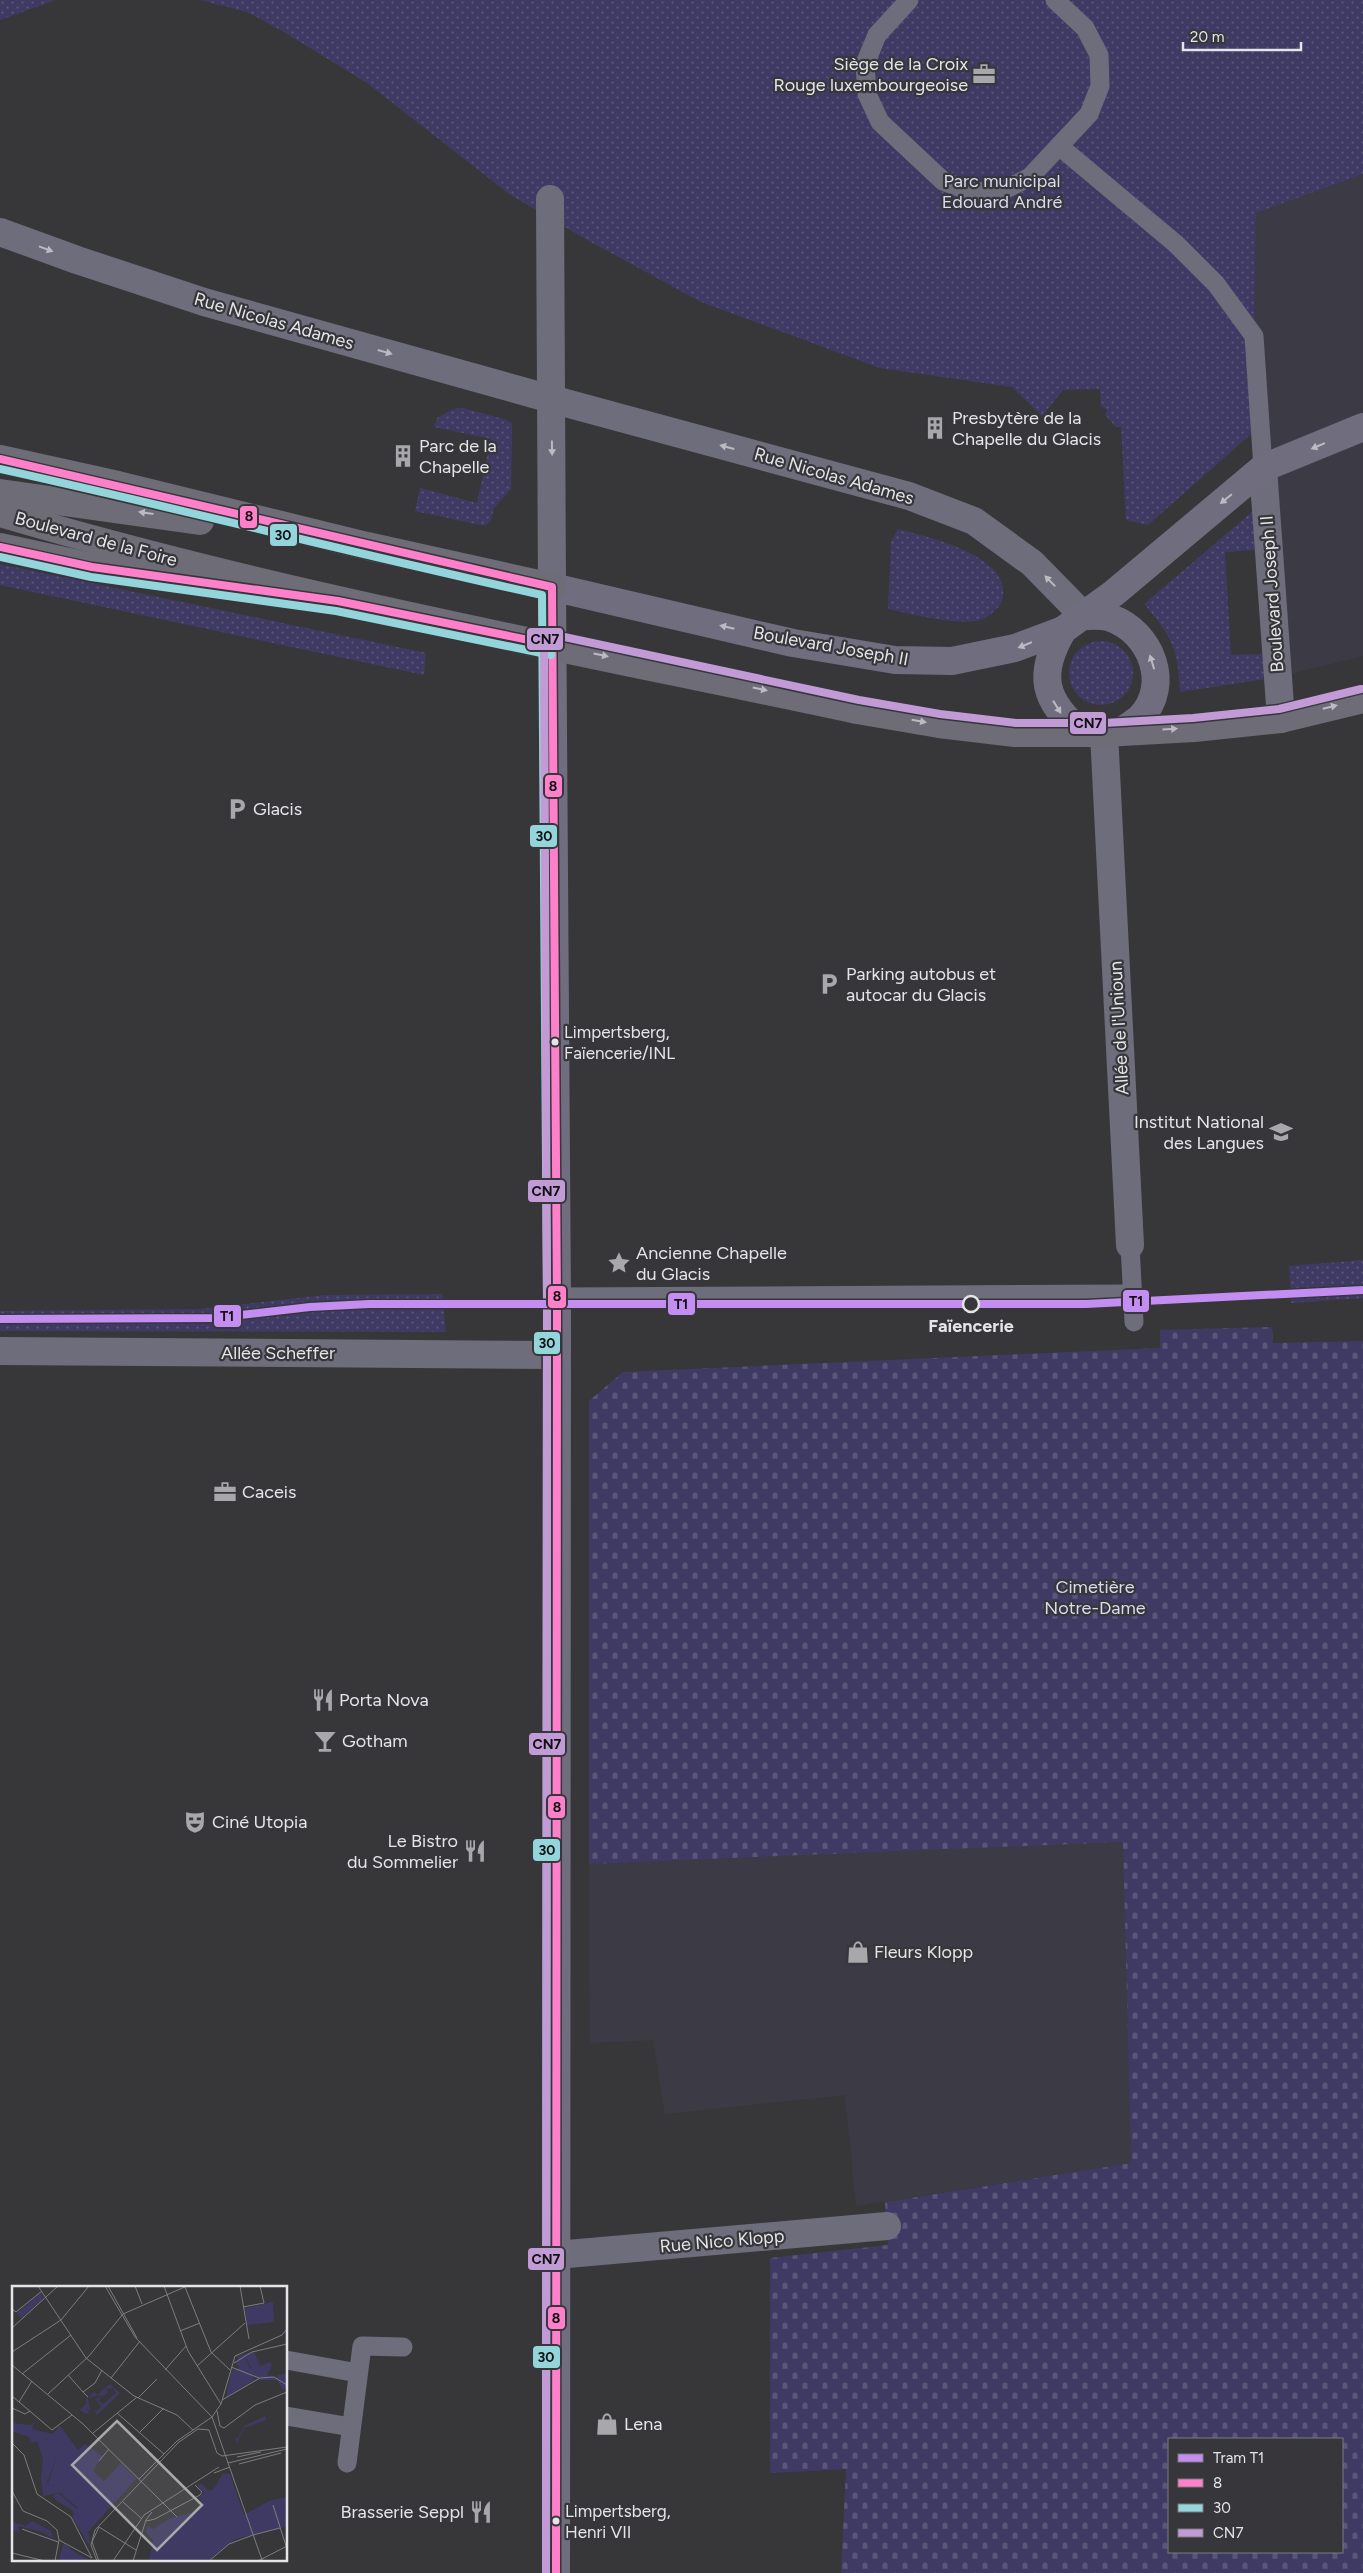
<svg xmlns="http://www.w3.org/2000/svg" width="1363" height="2573" viewBox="0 0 1363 2573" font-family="Figtree,sans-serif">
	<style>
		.built { fill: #3c3b45 }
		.green { fill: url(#green-dots) }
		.cemetery { fill: url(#cemetery-stones); fill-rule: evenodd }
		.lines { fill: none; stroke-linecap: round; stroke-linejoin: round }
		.service { stroke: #6e6d7b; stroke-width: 19 }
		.minor { stroke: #6e6d7b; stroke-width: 28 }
		.tertiary { stroke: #6e6d7b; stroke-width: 28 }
		.secondary { stroke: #706e7e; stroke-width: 28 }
		.primary { stroke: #6d6c77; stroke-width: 28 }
		.bus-1-casing { stroke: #36363b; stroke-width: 11 }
		.bus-2-casing { stroke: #36363b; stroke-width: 11 }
		.bus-3-casing { stroke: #36363b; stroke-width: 11 }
		.bus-1 { stroke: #ff80ca; stroke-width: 8 }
		.bus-2 { stroke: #93d5da; stroke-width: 8 }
		.bus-3 { stroke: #c29bd6; stroke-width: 8 }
		.tram-1-casing { stroke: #36363b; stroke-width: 11 }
		.tram-1 { stroke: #c48df1; stroke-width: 8 }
		.oneway { fill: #bbbbc2 }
		.oneway2 { fill: #bcbbc3 }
		.oneway3 { fill: #bbbbc0 }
		.bus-dot { fill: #e5e5e8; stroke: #36363b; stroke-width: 2 }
		.stop-dot { fill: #36363b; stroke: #e5e5e8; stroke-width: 2.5 }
		.labels { text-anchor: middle; stroke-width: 4.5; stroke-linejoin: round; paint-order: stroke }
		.bus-label { font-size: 17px; fill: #e5e5e8; stroke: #36363b; text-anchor: start }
		.poi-label { font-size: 18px; fill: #e5e5e8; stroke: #36363b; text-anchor: start }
		.park-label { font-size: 18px; fill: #dad9ef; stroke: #36363b }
		.street-label { font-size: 18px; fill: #e5e5e8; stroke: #36363b }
		.stop-label { font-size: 18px; font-weight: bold; fill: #e5e5e8; stroke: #36363b }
		.inset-road { fill: none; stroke: #7d7d80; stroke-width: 1 }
		.view { fill: #a8a8ab; fill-opacity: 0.15; stroke: #a8a8ab; stroke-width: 2.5 }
		.inset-edge { fill: none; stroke: #e5e5e8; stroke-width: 2.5 }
		.line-badge { stroke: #36363b; stroke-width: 2 }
		.pale-badge-label { font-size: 14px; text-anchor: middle; font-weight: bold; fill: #111 }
	</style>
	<defs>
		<pattern id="green-dots" width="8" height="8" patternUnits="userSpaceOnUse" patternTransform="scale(1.25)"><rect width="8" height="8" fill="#3f3a63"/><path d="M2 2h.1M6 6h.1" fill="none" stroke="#5b5679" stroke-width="1.8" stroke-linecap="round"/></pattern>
		<pattern id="cemetery-stones" width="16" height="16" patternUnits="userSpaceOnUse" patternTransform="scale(1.25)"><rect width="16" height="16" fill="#3f3a63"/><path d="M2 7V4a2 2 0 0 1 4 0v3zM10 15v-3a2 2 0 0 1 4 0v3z" fill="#5b5679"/></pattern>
	</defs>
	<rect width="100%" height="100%" fill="#37373a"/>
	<g class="built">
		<path d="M 1363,174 L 1363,656 L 1278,677 L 1254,336 L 1256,213 Z"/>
		<path d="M 1123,1842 L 1131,2163 L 856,2206 L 845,2095 L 665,2114 L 653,2040 L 590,2043 L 589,1864 Z"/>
	</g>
	<g class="green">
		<path d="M 0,0 L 56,0 L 0,20 Z"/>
		<path d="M 200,0 L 1363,0 L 1363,174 L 1256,213 L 1254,336 L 1260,426 L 1148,525 L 1126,520 L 1121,427 L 1116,427 L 1105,415 L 1107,409 L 1101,407 L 1100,389 L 1063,390 L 1042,416 L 1012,387 L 880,368 L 701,302 L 589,241 L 509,194 L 367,83 L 284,32 L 247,12 Z"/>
		<path d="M 463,408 L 507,420 L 512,424 L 511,489 L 494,508 L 491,520 L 485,526 L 415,511 L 420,488 L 477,503 L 491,439 L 434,427 L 437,418 L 453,409 Z"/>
		<path d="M 1266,500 L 1269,549 L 1225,552 L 1231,655 L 1277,653 L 1278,677 L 1180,692 C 1178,649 1172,636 1144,604 Z"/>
		<path d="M 898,529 C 928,537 1009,555 1003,596 C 1002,607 989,617 980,620 C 955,626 913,614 888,609 L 891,542 Z"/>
		<path d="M 0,564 L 426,653 L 424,675 L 0,585 Z"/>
		<circle cx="1101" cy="673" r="32"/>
		<path d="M 1363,1260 L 1363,1298 L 1291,1303 L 1289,1266 Z"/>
		<path d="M 442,1294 L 446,1332 L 0,1331 L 0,1311 L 200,1309 L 325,1295 Z"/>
	</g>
	<path class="cemetery" d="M 1272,1327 L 1273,1343 L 1363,1341 L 1363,2573 L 841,2573 L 846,2469 L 770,2473 L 770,2258 L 888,2245 L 885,2202 L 1131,2163 L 1123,1842 L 589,1864 L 589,1401 L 623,1372 L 1160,1348 L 1160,1330 ZM 1169,2439 L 1342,2439 L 1342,2552 L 1169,2552 Z"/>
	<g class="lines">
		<g class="service">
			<path d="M 909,0 L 877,35 L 865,64 L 867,94 L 880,122 L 943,181 L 972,192 L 1002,191 L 1030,177 L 1089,114 L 1100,86 L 1099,55 L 1085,28 L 1055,0"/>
			<path d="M 1059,146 L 1176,244 L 1216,284 L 1254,336 L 1263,468"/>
			<path d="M 1130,1245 L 1134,1322"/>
			<path d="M 556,1297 L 1132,1294"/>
			<path d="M 286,2360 L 358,2373"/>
			<path d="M 286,2416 L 351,2427"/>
			<path d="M 347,2463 L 362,2346 L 403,2347"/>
		</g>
		<g class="minor">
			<path d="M 550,199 L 552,587"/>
			<path d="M 0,232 L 77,260 L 204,302 L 551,399 L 909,496 L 974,521 L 1032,563 L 1084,616"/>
			<path d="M 1263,468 L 1281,719"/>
			<path d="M 1104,733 L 1130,1245"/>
			<path d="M 556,2255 L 887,2226"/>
		</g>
		<path class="tertiary" d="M 0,1351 L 556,1355"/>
		<g class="secondary">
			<path d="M 1084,616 C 1092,616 1103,615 1111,618 C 1151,632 1172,685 1140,718 C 1134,723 1127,727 1121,732"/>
			<path d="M 1063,630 C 1037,674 1043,701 1082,733"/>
			<path d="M 556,2573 L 557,1303 L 552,587 L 793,643 L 895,660 L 952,661 L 1015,648 L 1063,630 L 1114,593 L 1263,468 L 1363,427"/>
		</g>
		<g class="primary">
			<path d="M 0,459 L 118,485 L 367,546 L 552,587"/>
			<path d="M 0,493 L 200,521"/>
			<path d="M 0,513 C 281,596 571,649 857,710 L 939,724 L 1015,733 L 1104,733 L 1194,728 L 1281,719 L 1363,699"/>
			<path d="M 0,547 L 92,567 L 190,580"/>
		</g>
		<defs>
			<g id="bus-1">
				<path d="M 0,459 C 184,500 368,546 552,587 L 557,1303 L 556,2573"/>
				<path d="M 0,547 L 92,567 L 338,601 L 553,645"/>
			</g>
			<g id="bus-2">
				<path d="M 0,469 C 181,509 361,555 542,595 L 547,1303 L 546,2573"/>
				<path d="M 0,557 L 91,577 L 336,611 L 551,655"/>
			</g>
			<path id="bus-3" d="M 546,2573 L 547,1303 L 544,641 L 548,636 L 555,635 L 859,700 L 940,714 L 1016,723 L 1104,723 L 1193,718 L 1279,709 L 1361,689"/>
		</defs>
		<use href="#bus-1" class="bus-1-casing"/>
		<use href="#bus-2" class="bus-2-casing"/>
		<use href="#bus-3" class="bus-3-casing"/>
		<use href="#bus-1" class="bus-1"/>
		<use href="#bus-2" class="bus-2"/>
		<use href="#bus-3" class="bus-3"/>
		<defs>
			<path id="tram-1" d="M 0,1319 L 214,1318 L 310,1307 L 369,1304 L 1086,1304 L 1363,1290"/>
		</defs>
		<use href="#tram-1" class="tram-1-casing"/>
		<use href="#tram-1" class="tram-1"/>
	</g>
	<defs><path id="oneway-solid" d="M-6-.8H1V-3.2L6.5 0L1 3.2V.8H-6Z" transform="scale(1.25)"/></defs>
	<g class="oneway">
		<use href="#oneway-solid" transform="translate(46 249) rotate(20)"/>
		<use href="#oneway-solid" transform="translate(385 352) rotate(16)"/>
		<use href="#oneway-solid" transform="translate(727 447) rotate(-165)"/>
		<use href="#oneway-solid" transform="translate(552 448) rotate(89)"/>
		<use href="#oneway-solid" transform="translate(1050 581) rotate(-134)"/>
	</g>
	<g class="oneway2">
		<use href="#oneway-solid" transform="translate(1318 446) rotate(157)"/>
		<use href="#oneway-solid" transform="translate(1226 499) rotate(141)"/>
		<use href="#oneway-solid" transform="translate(727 627) rotate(-167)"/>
		<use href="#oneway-solid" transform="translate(1025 645) rotate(158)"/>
		<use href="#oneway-solid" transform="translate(1152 662) rotate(-107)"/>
		<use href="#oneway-solid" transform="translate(1057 707) rotate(58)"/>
	</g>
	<g class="oneway3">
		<use href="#oneway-solid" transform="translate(146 513) rotate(-172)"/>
		<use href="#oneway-solid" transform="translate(601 655) rotate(12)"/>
		<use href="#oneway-solid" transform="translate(760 689) rotate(12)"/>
		<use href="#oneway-solid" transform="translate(1330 707) rotate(-14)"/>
		<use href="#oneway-solid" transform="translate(919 721) rotate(10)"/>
		<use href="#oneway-solid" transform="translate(1170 729) rotate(-3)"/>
	</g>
	<defs>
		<symbol id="office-bare" viewBox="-9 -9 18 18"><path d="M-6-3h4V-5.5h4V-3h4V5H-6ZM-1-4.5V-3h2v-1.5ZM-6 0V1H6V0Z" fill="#a8a8ab" stroke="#36363b" stroke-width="2.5" paint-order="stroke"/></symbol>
		<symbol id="building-bare" viewBox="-9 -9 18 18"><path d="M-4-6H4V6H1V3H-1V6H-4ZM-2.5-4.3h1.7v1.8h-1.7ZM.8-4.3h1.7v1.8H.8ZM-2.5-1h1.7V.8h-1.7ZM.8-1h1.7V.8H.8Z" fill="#a8a8ab" stroke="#36363b" stroke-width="2.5" paint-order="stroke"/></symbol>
		<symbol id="parking-bare" viewBox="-9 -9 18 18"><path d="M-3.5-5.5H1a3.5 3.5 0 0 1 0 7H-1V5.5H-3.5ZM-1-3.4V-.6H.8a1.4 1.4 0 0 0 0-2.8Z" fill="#a8a8ab" stroke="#36363b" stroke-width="2.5" paint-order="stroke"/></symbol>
		<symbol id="school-bare" viewBox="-9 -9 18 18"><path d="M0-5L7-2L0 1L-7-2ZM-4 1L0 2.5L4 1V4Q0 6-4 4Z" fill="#a8a8ab" stroke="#36363b" stroke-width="2.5" paint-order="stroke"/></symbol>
		<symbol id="sight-bare" viewBox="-9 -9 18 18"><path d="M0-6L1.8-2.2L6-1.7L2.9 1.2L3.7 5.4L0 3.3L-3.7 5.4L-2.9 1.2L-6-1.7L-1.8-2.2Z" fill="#a8a8ab" stroke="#36363b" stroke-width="2.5" paint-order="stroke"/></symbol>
		<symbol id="restaurant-bare" viewBox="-9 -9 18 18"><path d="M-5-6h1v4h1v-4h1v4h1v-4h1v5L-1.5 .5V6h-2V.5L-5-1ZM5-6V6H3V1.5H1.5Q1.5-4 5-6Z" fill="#a8a8ab" stroke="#36363b" stroke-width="2.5" paint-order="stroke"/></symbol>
		<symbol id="bar-bare" viewBox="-9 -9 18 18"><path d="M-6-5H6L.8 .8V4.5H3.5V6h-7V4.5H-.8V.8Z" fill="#a8a8ab" stroke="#36363b" stroke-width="2.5" paint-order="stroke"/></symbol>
		<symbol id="theatre-bare" viewBox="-9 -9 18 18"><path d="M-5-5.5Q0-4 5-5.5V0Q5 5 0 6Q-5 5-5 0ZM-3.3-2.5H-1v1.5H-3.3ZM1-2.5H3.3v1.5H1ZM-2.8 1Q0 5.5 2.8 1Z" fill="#a8a8ab" stroke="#36363b" stroke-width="2.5" paint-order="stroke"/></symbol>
		<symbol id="shop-bare" viewBox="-9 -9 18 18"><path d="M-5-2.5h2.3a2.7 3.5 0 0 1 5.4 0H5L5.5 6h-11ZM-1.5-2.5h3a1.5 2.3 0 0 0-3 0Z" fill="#a8a8ab" stroke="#36363b" stroke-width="2.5" paint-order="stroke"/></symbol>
	</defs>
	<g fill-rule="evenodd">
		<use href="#office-bare" x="968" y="58" width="32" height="32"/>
		<use href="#building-bare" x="919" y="412" width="32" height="32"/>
		<use href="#building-bare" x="387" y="440" width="32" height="32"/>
		<use href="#parking-bare" x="221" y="793" width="32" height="32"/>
		<use href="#parking-bare" x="813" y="968" width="32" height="32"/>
		<use href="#school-bare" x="1265" y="1116" width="32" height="32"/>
		<use href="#sight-bare" x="603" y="1247" width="32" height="32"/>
		<use href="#office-bare" x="209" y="1476" width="32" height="32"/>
		<use href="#restaurant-bare" x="307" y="1684" width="32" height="32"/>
		<use href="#bar-bare" x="309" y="1725" width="32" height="32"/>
		<use href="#theatre-bare" x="179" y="1806" width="32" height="32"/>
		<use href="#restaurant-bare" x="459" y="1835" width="32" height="32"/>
		<use href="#shop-bare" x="842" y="1936" width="32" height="32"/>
		<use href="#shop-bare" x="591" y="2408" width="32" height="32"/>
		<use href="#restaurant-bare" x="465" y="2496" width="32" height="32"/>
	</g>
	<g class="bus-dot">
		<circle cx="555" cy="1042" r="4.5"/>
		<circle cx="556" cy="2521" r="4.5"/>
	</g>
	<circle class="stop-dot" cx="971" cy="1304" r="8"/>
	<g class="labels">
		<g class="bus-label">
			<text x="564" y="1038">Limpertsberg,<tspan x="564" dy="21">Faïencerie/INL</tspan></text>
			<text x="565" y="2517">Limpertsberg,<tspan x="565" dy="21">Henri VII</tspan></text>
		</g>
		<g class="poi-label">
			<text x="968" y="70" text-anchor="end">Siège de la Croix<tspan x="968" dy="21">Rouge luxembourgeoise</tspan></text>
			<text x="952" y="424">Presbytère de la<tspan x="952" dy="21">Chapelle du Glacis</tspan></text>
			<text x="419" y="452">Parc de la<tspan x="419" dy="21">Chapelle</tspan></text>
			<text x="253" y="815">Glacis</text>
			<text x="846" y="980">Parking autobus et<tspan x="846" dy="21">autocar du Glacis</tspan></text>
			<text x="1264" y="1128" text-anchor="end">Institut National<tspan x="1264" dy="21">des Langues</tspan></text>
			<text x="636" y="1259">Ancienne Chapelle<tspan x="636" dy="21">du Glacis</tspan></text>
			<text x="242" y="1498">Caceis</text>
			<text x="339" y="1706">Porta Nova</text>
			<text x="342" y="1747">Gotham</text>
			<text x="212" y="1828">Ciné Utopia</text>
			<text x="458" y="1847" text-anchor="end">Le Bistro<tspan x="458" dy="21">du Sommelier</tspan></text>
			<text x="874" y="1958">Fleurs Klopp</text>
			<text x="624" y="2430">Lena</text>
			<text x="464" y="2518" text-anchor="end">Brasserie Seppl</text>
		</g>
		<g class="park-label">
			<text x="1002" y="187">Parc municipal<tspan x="1002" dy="21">Edouard André</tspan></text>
			<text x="1095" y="1593">Cimetière<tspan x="1095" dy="21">Notre-Dame</tspan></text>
		</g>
		<g class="street-label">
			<text transform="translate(274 321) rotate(16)" y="6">Rue Nicolas Adames</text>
			<text transform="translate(834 476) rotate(16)" y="6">Rue Nicolas Adames</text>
			<text transform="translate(96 539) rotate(15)" y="6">Boulevard de la Foire</text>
			<text transform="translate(1272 594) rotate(-94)" y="6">Boulevard Joseph II</text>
			<text transform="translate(831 646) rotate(10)" y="6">Boulevard Joseph II</text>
			<text transform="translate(1119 1028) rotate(-93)" y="6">Allée de l'Unioun</text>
			<text x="278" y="1359">Allée Scheffer</text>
			<text transform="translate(722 2241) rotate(-5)" y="6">Rue Nico Klopp</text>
		</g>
		<g class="stop-label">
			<text x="971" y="1332">Faïencerie</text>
		</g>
	</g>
	<g transform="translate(12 2286)">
		<rect width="275" height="275" fill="#37373a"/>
		<path d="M 29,7 L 32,12 L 9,32 L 5,27 ZM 242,65 L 248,82 L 241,84 L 233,72 ZM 98,98 L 108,107 L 85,129 L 82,122 L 85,125 L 89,121 L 84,113 L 88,110 L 87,115 L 91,118 L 104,107 L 101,102 L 94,103 L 96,106 L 90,111 L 88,109 L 76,112 L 78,125 L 74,122 L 77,126 L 74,128 L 68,124 L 75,117 L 73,114 L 82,106 L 85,109 ZM 211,187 L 218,188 L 232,229 L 257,215 L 275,211 L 274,241 L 223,253 L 195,275 L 137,275 L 141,254 L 134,247 L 135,240 L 141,243 L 157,233 L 184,225 L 190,217 L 187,211 L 192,207 L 185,199 L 189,197 L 196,204 L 201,204 ZM 29,191 L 34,191 L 36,198 L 44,200 L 66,222 L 48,207 L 31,210 ZM 20,235 L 39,245 L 41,253 L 31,246 L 7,240 L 7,245 L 0,244 L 0,236 L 14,240 ZM 52,257 L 59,264 L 78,275 L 50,275 L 47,272 Z" fill="#3f3a63"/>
		<path d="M 240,66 L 233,72 L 238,82 L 248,82 L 245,71 L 249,80 L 258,76 L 260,79 L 255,89 L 266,92 L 265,89 L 275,87 L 275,101 L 271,104 L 265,94 L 248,94 L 240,88 L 242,94 L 214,111 L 220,84 L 228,82 L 223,77 L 227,74 L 224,70 ZM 253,130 L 254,134 L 232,142 L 225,157 L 223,152 L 226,152 L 232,140 ZM 23,135 L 20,143 L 41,148 L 35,155 L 44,172 L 36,194 L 29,191 L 31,173 L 25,155 L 20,157 L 17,151 L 0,145 L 0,137 L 19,139 ZM 46,207 L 65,223 L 77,249 L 79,262 L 60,231 L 62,228 L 60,224 L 45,215 L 41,210 Z" fill="#3f3a63"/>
		<path d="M 261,16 L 262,36 L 235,39 L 233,22 ZM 48,140 L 66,164 L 73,158 L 90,170 L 81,185 L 92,195 L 109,177 L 124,193 L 75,247 L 64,224 L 66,222 L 44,200 L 36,198 L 44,172 L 34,155 Z" fill="#3f3a63"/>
		<path class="inset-road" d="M 26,0 L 74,72 L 122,110 L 165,129 L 181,144M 93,0 L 123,51 L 200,131 L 165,155 L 127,193M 96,0 L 125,52M 123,0 L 130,18M 152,0 L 176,65 L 209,118M 228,0 L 237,53M 173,1 L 199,66 L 218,84M 231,21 L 252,17 L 248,0M 0,23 L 4,26 L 30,5M 0,42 L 46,0M 168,45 L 188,37M 0,66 L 49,34 L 77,0M 222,77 L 240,66 L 275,58M 0,79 L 71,138 L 152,218M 185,80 L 233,37M 219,81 L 247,92M 153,84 L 174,60M 10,88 L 59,49M 56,89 L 71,106M 99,92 L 128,55M 36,108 L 77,70 L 111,28 L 175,0M 0,110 L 40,144 L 60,129M 76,111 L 71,106 L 83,97 L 90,84M 126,112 L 145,93M 210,114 L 248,92 L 262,91 L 275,99M 7,116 L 20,95M 0,122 L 13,128 L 18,125M 205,125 L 208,140 L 212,142 L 243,119 L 275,106M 105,127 L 152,168M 81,147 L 125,111M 127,147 L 152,122M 0,157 L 12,169 L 25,208 L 59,231 L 80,272 L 47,254M 225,171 L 249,166M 87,175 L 97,163M 216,177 L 275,163M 227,178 L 269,167M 202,187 L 218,181M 0,205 L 11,225 L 35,235 L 45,244 L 47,254 L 43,275M 111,216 L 129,232M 152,218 L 165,231M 261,219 L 275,263M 134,235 L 143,233 L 188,209 L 190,206 L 183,199M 10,243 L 46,256M 241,249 L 268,242M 0,267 L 33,275M 250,274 L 200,131 L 209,118 L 223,70 L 270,49 L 275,43M 85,275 L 79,259 L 83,244 L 167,156 L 186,143 L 197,144 L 205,167 L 210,170 L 275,161M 87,275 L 80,256 L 87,241 L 124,264M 101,275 L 132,229 L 207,181M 121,275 L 134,234 L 140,226M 197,275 L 217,258 L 241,249M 246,275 L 275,260"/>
		<path class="view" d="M 105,135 L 190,219 L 145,264 L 60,179 Z"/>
		<rect width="275" height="275" class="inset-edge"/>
	</g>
	<g class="line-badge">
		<rect x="239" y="505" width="19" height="24" rx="5" fill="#ff80ca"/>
		<rect x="269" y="523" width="29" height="24" rx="5" fill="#93d5da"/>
		<rect x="526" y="627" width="38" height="24" rx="5" fill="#c29bd6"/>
		<rect x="1069" y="711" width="38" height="24" rx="5" fill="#c29bd6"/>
		<rect x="544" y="774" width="19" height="24" rx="5" fill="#ff80ca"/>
		<rect x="529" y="824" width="29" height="24" rx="5" fill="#93d5da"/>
		<rect x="527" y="1179" width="39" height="24" rx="5" fill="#c29bd6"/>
		<rect x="547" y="1285" width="20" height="24" rx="5" fill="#ff80ca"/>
		<rect x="1122" y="1289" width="28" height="24" rx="5" fill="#c48df1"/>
		<rect x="667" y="1292" width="29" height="24" rx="5" fill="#c48df1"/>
		<rect x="213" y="1304" width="29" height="24" rx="5" fill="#c48df1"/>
		<rect x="533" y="1331" width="28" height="24" rx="5" fill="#93d5da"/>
		<rect x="528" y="1732" width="38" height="24" rx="5" fill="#c29bd6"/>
		<rect x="547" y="1795" width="19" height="24" rx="5" fill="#ff80ca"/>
		<rect x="532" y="1838" width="29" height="24" rx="5" fill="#93d5da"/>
		<rect x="527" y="2247" width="38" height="24" rx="5" fill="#c29bd6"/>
		<rect x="547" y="2306" width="19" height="24" rx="5" fill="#ff80ca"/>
		<rect x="532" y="2345" width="29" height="24" rx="5" fill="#93d5da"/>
	</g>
	<g class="pale-badge-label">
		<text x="249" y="521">8</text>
		<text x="283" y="540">30</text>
		<text x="545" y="644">CN7</text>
		<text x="1088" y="728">CN7</text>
		<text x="553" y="791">8</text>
		<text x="544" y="841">30</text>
		<text x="546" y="1196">CN7</text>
		<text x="557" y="1301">8</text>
		<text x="1136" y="1306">T1</text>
		<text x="681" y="1309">T1</text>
		<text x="227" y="1321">T1</text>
		<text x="547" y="1348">30</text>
		<text x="547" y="1749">CN7</text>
		<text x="557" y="1812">8</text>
		<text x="547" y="1855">30</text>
		<text x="546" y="2264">CN7</text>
		<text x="556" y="2323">8</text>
		<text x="546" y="2362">30</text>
	</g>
	<rect x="1168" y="2438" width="175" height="115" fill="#36363b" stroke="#7c7c80"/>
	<rect x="1178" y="2454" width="25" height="8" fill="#c48df1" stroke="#7c7c80"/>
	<text x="1213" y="2463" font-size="15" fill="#e5e5e8">Tram T1</text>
	<rect x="1178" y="2479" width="25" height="8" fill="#ff80ca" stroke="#7c7c80"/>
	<text x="1213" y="2488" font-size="15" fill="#e5e5e8">8</text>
	<rect x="1178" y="2504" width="25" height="8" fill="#93d5da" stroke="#7c7c80"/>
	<text x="1213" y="2513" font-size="15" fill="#e5e5e8">30</text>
	<rect x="1178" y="2529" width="25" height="8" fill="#c29bd6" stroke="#7c7c80"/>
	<text x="1213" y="2538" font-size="15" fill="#e5e5e8">CN7</text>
	<path d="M1183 42v8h118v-8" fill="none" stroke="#e5e5e8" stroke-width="2.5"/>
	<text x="1190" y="42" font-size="15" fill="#e5e5e8" stroke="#36363b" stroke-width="4" paint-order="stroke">20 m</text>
</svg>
